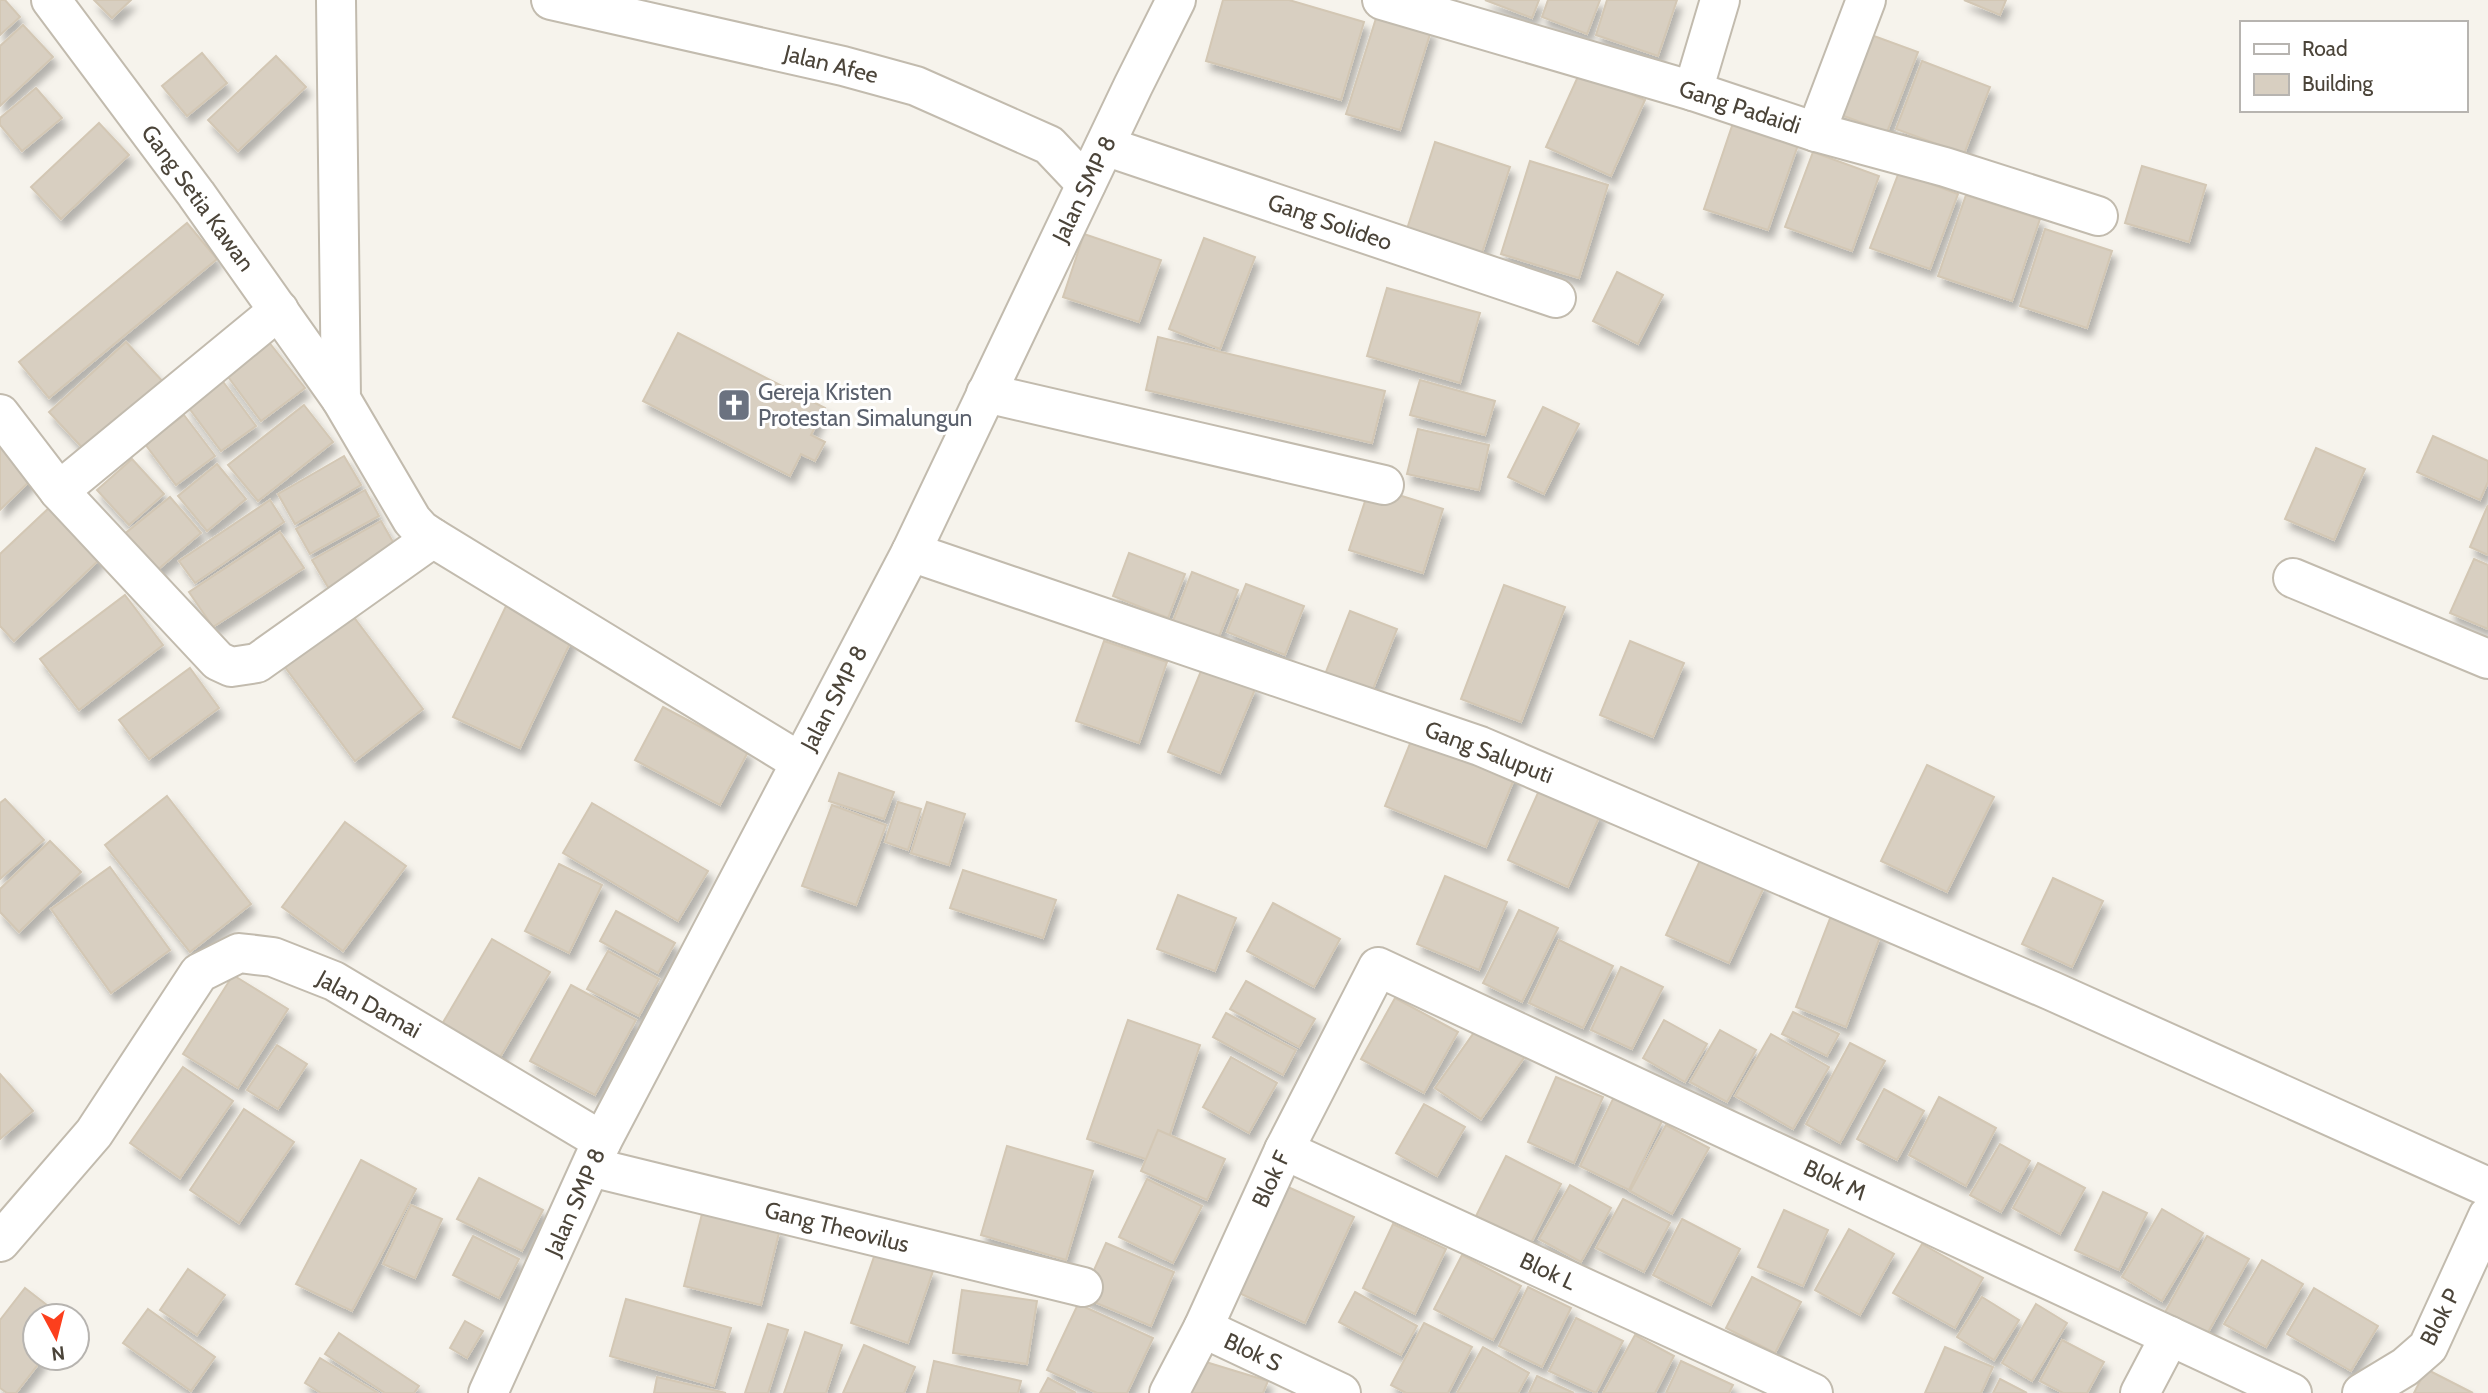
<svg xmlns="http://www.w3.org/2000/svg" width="2488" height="1393" viewBox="0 0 2488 1393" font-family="Cabin,sans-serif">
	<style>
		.building { fill: #d8cfc1; stroke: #d3c7b4; stroke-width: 2; filter: url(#shadow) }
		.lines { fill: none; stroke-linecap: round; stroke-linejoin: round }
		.street-casing { stroke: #c2bbae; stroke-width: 42 }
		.street { stroke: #fff; stroke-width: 38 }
		.labels { text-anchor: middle; stroke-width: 6; stroke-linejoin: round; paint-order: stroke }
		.street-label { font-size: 23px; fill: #4b4439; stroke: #fff }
		.worship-label { font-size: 23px; fill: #5b616d; stroke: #fff; text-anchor: start }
	</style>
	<defs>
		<filter id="shadow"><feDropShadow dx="4.5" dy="8" stdDeviation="3.5" flood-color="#0004"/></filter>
	</defs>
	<rect width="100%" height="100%" fill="#f6f3ec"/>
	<g class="building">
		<path d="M 0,0 L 5,0 L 20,17 L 0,35 Z"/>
		<path d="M 94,0 L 131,0 L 112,18 Z"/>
		<path d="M 1223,0 L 1289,0 L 1364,22 L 1341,100 L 1206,61 Z"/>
		<path d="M 1485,0 L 1539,0 L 1532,18 Z"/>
		<path d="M 1548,0 L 1600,0 L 1587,34 L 1542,17 Z"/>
		<path d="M 1607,0 L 1677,0 L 1658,56 L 1596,35 Z"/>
		<path d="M 1964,0 L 2006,0 L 2000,15 Z"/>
		<path d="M 1377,15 L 1431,31 L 1400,130 L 1346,114 Z"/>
		<path d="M 23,25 L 53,57 L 0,106 L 0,46 Z"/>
		<path d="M 1863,32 L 1918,52 L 1887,132 L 1833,112 Z"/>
		<path d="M 202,53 L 227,83 L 187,116 L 162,86 Z"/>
		<path d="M 276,56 L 306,87 L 238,151 L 208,120 Z"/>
		<path d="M 1922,61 L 1990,87 L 1964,154 L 1896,129 Z"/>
		<path d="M 1580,72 L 1645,100 L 1611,176 L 1546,147 Z"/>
		<path d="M 36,88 L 62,118 L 22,151 L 0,125 L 0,118 Z"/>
		<path d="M 99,123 L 129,155 L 61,219 L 31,187 Z"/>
		<path d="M 1733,123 L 1798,145 L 1768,230 L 1704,209 Z"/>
		<path d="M 1435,142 L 1510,167 L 1481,256 L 1406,232 Z"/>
		<path d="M 1813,152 L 1879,176 L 1852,251 L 1785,227 Z"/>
		<path d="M 1530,161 L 1608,185 L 1579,278 L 1501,254 Z"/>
		<path d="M 2142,166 L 2206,185 L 2189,242 L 2125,223 Z"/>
		<path d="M 1899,172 L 1958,194 L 1930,269 L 1870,248 Z"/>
		<path d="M 1966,195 L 2040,219 L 2012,301 L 1938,276 Z"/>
		<path d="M 187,223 L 217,259 L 49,398 L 19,362 Z"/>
		<path d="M 2045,229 L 2112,251 L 2087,328 L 2020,306 Z"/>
		<path d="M 1084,234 L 1161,260 L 1139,322 L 1063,297 Z"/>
		<path d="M 1204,238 L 1255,257 L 1220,349 L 1169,329 Z"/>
		<path d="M 1617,272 L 1663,295 L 1638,344 L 1593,321 Z"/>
		<path d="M 1387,288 L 1480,313 L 1460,383 L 1367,356 Z"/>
		<path d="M 678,333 L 825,408 L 811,435 L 825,442 L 815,461 L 801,454 L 790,476 L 643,401 Z"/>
		<path d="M 1158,337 L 1385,391 L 1372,443 L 1146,390 Z"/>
		<path d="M 268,341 L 305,388 L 261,421 L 226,374 Z"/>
		<path d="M 126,342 L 166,385 L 89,455 L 49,412 Z"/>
		<path d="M 221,379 L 256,426 L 221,451 L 186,404 Z"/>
		<path d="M 1420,380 L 1495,401 L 1485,435 L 1410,415 Z"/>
		<path d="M 304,405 L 333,442 L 258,501 L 228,465 Z"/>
		<path d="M 1543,407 L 1579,424 L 1544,494 L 1508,477 Z"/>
		<path d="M 184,415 L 215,456 L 176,485 L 145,444 Z"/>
		<path d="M 1418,429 L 1489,445 L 1479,490 L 1407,474 Z"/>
		<path d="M 2433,436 L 2488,461 L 2488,482 L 2480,500 L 2417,472 Z"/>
		<path d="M 0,443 L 34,477 L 0,510 Z"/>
		<path d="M 2316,448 L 2365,469 L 2334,540 L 2285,519 Z"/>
		<path d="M 344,456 L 361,485 L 295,524 L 278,494 Z"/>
		<path d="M 132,459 L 164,494 L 129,525 L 97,490 Z"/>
		<path d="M 217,464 L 246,499 L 207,531 L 178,496 Z"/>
		<path d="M 1370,486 L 1443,509 L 1423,573 L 1349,550 Z"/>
		<path d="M 365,490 L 379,516 L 310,554 L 296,529 Z"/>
		<path d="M 170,497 L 201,533 L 149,577 L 117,540 Z"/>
		<path d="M 270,500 L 284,522 L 195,583 L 179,561 Z"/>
		<path d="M 2488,505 L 2488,555 L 2470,547 Z"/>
		<path d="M 51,506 L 101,558 L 14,641 L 0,626 L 0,554 Z"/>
		<path d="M 381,521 L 401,556 L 332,594 L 312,560 Z"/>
		<path d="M 280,532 L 304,568 L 213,627 L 189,592 Z"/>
		<path d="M 1129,553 L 1185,574 L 1168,618 L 1113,596 Z"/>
		<path d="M 2474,559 L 2488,565 L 2488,629 L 2450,613 Z"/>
		<path d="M 1192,572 L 1238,590 L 1218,639 L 1173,621 Z"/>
		<path d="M 1246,584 L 1304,606 L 1285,655 L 1227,632 Z"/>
		<path d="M 1504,585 L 1565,607 L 1521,722 L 1461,699 Z"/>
		<path d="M 125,595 L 163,645 L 79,710 L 40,659 Z"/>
		<path d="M 506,606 L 573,637 L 520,748 L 453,717 Z"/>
		<path d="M 347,608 L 423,709 L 355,761 L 279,659 Z"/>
		<path d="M 1350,611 L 1397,629 L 1371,694 L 1324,677 Z"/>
		<path d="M 1104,641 L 1167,662 L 1139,743 L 1076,721 Z"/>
		<path d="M 1630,641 L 1684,663 L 1653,737 L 1600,715 Z"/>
		<path d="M 1203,666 L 1256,687 L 1220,773 L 1168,752 Z"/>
		<path d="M 190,668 L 219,708 L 149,759 L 119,720 Z"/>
		<path d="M 663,707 L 748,752 L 720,805 L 635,760 Z"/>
		<path d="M 1415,731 L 1517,772 L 1486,847 L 1385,806 Z"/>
		<path d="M 1927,765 L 1994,797 L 1947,892 L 1881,861 Z"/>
		<path d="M 839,773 L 894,792 L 884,819 L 829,801 Z"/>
		<path d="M 1541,786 L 1601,813 L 1568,887 L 1508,860 Z"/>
		<path d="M 167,796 L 251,904 L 190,952 L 105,845 Z"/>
		<path d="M 5,799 L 44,840 L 0,879 L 0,803 Z"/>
		<path d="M 898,802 L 921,809 L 908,850 L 885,842 Z"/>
		<path d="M 927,802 L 965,814 L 949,865 L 911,853 Z"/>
		<path d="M 592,803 L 708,871 L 678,921 L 563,853 Z"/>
		<path d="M 832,805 L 886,825 L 856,905 L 802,886 Z"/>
		<path d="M 345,822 L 406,866 L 343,951 L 282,907 Z"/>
		<path d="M 50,841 L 81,872 L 19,932 L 0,912 L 0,889 Z"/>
		<path d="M 1702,856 L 1765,885 L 1729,963 L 1666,935 Z"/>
		<path d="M 559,864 L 602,885 L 569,953 L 525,931 Z"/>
		<path d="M 110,867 L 170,950 L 111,993 L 51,909 Z"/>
		<path d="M 963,870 L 1056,900 L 1043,938 L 950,908 Z"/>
		<path d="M 1445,876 L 1507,902 L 1479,970 L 1417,944 Z"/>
		<path d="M 2053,878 L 2103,901 L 2072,967 L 2022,944 Z"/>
		<path d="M 1178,895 L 1236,918 L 1215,971 L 1157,949 Z"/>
		<path d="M 1273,903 L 1340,939 L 1314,987 L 1247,951 Z"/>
		<path d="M 1519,910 L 1558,928 L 1522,1002 L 1483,983 Z"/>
		<path d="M 616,911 L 675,943 L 658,973 L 600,941 Z"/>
		<path d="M 1831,916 L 1881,934 L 1846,1027 L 1796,1007 Z"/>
		<path d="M 492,939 L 550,972 L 496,1064 L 438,1031 Z"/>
		<path d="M 1559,940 L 1613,966 L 1583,1028 L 1529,1003 Z"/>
		<path d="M 608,951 L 659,979 L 639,1016 L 587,989 Z"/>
		<path d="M 1621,967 L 1663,987 L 1632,1049 L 1591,1030 Z"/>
		<path d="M 233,975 L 288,1009 L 238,1088 L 183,1054 Z"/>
		<path d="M 1246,981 L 1315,1019 L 1299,1047 L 1230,1009 Z"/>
		<path d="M 571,985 L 636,1020 L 595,1095 L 530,1061 Z"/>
		<path d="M 1395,998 L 1458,1032 L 1424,1093 L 1361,1059 Z"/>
		<path d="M 1793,1012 L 1839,1034 L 1827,1056 L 1782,1034 Z"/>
		<path d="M 1226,1013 L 1296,1050 L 1283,1075 L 1213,1037 Z"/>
		<path d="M 1128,1020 L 1200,1045 L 1160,1164 L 1087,1139 Z"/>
		<path d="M 1664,1020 L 1707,1044 L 1685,1082 L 1643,1058 Z"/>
		<path d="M 1480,1024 L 1526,1055 L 1481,1119 L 1435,1088 Z"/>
		<path d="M 1720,1030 L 1756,1050 L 1727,1102 L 1690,1082 Z"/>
		<path d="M 1771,1034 L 1829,1067 L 1793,1129 L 1735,1096 Z"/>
		<path d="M 1850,1043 L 1885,1061 L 1840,1143 L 1806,1124 Z"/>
		<path d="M 277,1045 L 307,1064 L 278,1109 L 247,1090 Z"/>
		<path d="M 1231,1057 L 1277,1083 L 1249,1133 L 1203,1107 Z"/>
		<path d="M 183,1067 L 233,1101 L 180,1178 L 130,1143 Z"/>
		<path d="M 0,1074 L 33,1111 L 0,1139 Z"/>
		<path d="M 1556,1077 L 1603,1097 L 1574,1163 L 1528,1142 Z"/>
		<path d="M 1884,1089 L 1924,1111 L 1897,1160 L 1857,1139 Z"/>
		<path d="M 1614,1097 L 1662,1121 L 1629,1190 L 1580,1166 Z"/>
		<path d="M 1939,1097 L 1996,1128 L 1966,1186 L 1909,1155 Z"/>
		<path d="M 1424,1104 L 1465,1127 L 1437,1176 L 1396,1153 Z"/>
		<path d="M 244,1109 L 294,1142 L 239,1223 L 190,1190 Z"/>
		<path d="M 1666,1125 L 1709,1148 L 1672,1214 L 1630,1191 Z"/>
		<path d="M 1158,1130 L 1225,1159 L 1207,1200 L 1141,1171 Z"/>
		<path d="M 2000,1144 L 2030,1161 L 2001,1212 L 1970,1195 Z"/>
		<path d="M 1007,1146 L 1093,1171 L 1066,1260 L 981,1235 Z"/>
		<path d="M 1506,1156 L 1561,1184 L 1531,1243 L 1476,1216 Z"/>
		<path d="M 361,1160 L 416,1189 L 352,1311 L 296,1284 Z"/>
		<path d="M 2038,1163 L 2085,1188 L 2060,1234 L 2013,1208 Z"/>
		<path d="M 479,1178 L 543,1210 L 522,1251 L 457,1219 Z"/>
		<path d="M 1147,1179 L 1202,1206 L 1173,1263 L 1119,1237 Z"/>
		<path d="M 1570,1185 L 1611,1208 L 1581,1262 L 1539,1239 Z"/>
		<path d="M 1288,1187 L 1354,1217 L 1305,1323 L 1239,1293 Z"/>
		<path d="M 2103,1192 L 2147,1213 L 2119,1270 L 2075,1250 Z"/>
		<path d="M 1623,1199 L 1670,1223 L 1644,1272 L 1596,1248 Z"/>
		<path d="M 411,1205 L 442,1219 L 415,1278 L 383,1264 Z"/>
		<path d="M 2162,1209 L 2203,1233 L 2162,1301 L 2122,1277 Z"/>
		<path d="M 703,1210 L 780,1229 L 761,1305 L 684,1286 Z"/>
		<path d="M 1784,1210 L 1828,1230 L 1803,1286 L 1758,1267 Z"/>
		<path d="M 1682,1219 L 1740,1249 L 1711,1305 L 1653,1275 Z"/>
		<path d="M 1393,1224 L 1446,1249 L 1415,1314 L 1363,1288 Z"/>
		<path d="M 1849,1229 L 1894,1254 L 1860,1315 L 1815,1290 Z"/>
		<path d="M 473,1236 L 519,1259 L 499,1298 L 453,1275 Z"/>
		<path d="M 2207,1236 L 2249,1259 L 2206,1336 L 2164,1314 Z"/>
		<path d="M 1106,1243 L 1174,1272 L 1151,1326 L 1082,1297 Z"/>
		<path d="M 1922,1244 L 1983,1278 L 1955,1328 L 1893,1293 Z"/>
		<path d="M 876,1251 L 933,1271 L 908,1343 L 851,1323 Z"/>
		<path d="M 1462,1255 L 1521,1286 L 1493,1340 L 1434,1309 Z"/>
		<path d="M 2262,1260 L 2303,1284 L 2266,1347 L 2224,1324 Z"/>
		<path d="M 188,1269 L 225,1295 L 197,1335 L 160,1310 Z"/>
		<path d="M 1752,1277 L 1801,1302 L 1775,1353 L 1726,1328 Z"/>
		<path d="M 1528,1287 L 1571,1308 L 1542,1367 L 1499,1346 Z"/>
		<path d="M 25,1288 L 61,1316 L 35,1316 L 35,1358 L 43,1358 L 16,1393 L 7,1393 L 0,1388 L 0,1320 Z"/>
		<path d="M 2314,1288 L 2378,1326 L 2351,1371 L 2287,1334 Z"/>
		<path d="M 962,1290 L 1037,1301 L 1027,1364 L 953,1353 Z"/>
		<path d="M 1355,1292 L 1417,1326 L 1401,1355 L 1339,1322 Z"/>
		<path d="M 1982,1297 L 2019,1320 L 1994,1360 L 1957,1337 Z"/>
		<path d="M 626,1299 L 731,1328 L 714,1386 L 610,1356 Z"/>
		<path d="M 1078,1304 L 1153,1338 L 1127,1393 L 1097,1393 L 1047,1370 Z"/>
		<path d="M 2036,1304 L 2067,1323 L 2032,1381 L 2002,1363 Z"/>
		<path d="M 148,1309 L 215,1357 L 191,1391 L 123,1343 Z"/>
		<path d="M 1576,1318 L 1623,1341 L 1596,1393 L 1549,1371 Z"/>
		<path d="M 465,1321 L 483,1331 L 467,1358 L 450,1348 Z"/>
		<path d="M 1424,1323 L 1472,1347 L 1448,1393 L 1406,1393 L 1391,1385 Z"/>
		<path d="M 768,1324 L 788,1330 L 768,1393 L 745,1393 Z"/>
		<path d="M 805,1332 L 842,1345 L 826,1393 L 784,1393 Z"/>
		<path d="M 339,1333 L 419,1386 L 414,1393 L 385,1393 L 325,1354 Z"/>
		<path d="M 1635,1335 L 1674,1356 L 1655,1393 L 1603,1393 Z"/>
		<path d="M 2062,1340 L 2104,1362 L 2087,1393 L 2063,1393 L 2040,1381 Z"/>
		<path d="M 864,1345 L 915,1367 L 904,1393 L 843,1393 Z"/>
		<path d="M 1483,1347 L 1529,1373 L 1518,1393 L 1457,1393 Z"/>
		<path d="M 1945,1347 L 1993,1367 L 1981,1393 L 1925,1393 Z"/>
		<path d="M 320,1358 L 378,1393 L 321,1393 L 305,1383 Z"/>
		<path d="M 1196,1359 L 1268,1381 L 1263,1393 L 1177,1393 Z"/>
		<path d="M 934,1361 L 1021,1381 L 1018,1393 L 927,1393 Z"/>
		<path d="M 1681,1361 L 1733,1385 L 1729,1393 L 1666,1393 Z"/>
		<path d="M 2426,1369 L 2473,1393 L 2414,1393 Z"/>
		<path d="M 1537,1376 L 1574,1393 L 1529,1393 Z"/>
		<path d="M 657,1377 L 726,1393 L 654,1393 Z"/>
		<path d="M 1048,1378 L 1076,1393 L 1040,1393 Z"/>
		<path d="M 2000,1379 L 2027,1393 L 1993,1393 Z"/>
	</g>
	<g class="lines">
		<defs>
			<g id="street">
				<path d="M 51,0 L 196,194 L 341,399"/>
				<path d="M 336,0 L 341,399 L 412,520 L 421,530 L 433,538 L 800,762"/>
				<path d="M 551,0 L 843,66 L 916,86 L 1049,145 L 1086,184"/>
				<path d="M 1382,0 L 1693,91 L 1816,132 L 1945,167 L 2098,216"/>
				<path d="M 1693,91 L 1720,0"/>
				<path d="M 1816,132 L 1866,0"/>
				<path d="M 1105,146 L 1556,298"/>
				<path d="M 986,393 L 1384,485"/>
				<path d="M 0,414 L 59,491 L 218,661 L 231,667 L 257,663 L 433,538"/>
				<path d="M 59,491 L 279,310"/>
				<path d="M 911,552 L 1480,746 L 2052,991 L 2488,1187"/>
				<path d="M 2293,578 L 2488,659"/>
				<path d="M 1284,1150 L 1813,1393"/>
				<path d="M 591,1167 L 1083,1287"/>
				<path d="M 0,1242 L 94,1133 L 199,973 L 239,953 L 273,957 L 334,981 L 602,1141"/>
				<path d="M 1203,1328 L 1341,1393"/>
				<path d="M 488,1393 L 602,1141 L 911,552 L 1133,86 L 1176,0"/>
				<path d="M 1169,1393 L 1203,1328 L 1284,1150 L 1378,967 L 2292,1393"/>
				<path d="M 2140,1393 L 2170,1336"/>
				<path d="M 2362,1393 L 2405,1367 L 2428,1347 L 2488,1216"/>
			</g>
		</defs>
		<use href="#street" class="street-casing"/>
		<use href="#street" class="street"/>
	</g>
	<defs>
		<symbol id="church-square" viewBox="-11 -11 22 22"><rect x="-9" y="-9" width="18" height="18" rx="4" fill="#6b7280" stroke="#fff"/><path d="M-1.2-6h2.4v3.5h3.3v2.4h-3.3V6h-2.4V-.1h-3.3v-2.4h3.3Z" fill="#fff"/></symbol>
	</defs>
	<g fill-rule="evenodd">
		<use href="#church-square" x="715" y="386" width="38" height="38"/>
	</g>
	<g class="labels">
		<g class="street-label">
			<text transform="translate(831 64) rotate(14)" y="8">Jalan Afee</text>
			<text transform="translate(1740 107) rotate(18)" y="8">Gang Padaidi</text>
			<text transform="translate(1084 189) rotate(-64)" y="8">Jalan SMP 8</text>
			<text transform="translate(198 198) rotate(54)" y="8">Gang Setia Kawan</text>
			<text transform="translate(1330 222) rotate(19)" y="8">Gang Solideo</text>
			<text transform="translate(834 698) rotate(-62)" y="8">Jalan SMP 8</text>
			<text transform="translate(1489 752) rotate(21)" y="8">Gang Saluputi</text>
			<text transform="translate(369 1004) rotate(29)" y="8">Jalan Damai</text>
			<text transform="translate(1271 1179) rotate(-65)" y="8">Blok F</text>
			<text transform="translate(1835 1180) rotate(25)" y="8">Blok M</text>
			<text transform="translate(575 1202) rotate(-66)" y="8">Jalan SMP 8</text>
			<text transform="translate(837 1227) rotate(14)" y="8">Gang Theovilus</text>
			<text transform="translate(1548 1271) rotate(25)" y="8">Blok L</text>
			<text transform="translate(2440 1317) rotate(-63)" y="8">Blok P</text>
			<text transform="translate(1253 1352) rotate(25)" y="8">Blok S</text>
		</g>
		<g class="worship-label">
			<text x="758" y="400">Gereja Kristen<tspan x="758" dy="26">Protestan Simalungun</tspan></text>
		</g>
	</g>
	<rect x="2240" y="21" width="228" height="91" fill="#ffffff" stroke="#b7b4b0" stroke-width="2"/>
	<rect x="2254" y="44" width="35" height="10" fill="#ffffff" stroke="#b7b4b0" stroke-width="2"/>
	<text x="2302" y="56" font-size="21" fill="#4b4439">Road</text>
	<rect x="2254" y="74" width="35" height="21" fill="#d8cfc1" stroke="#b7b4b0" stroke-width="2"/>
	<text x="2302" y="91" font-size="21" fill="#4b4439">Building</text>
	<g transform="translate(56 1337) rotate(173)"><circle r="33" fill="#ffffff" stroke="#b7b4b0" stroke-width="2"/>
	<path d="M0-5L12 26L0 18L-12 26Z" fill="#fc3f1d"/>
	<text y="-10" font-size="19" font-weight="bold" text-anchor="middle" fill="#4b4439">N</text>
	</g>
</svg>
